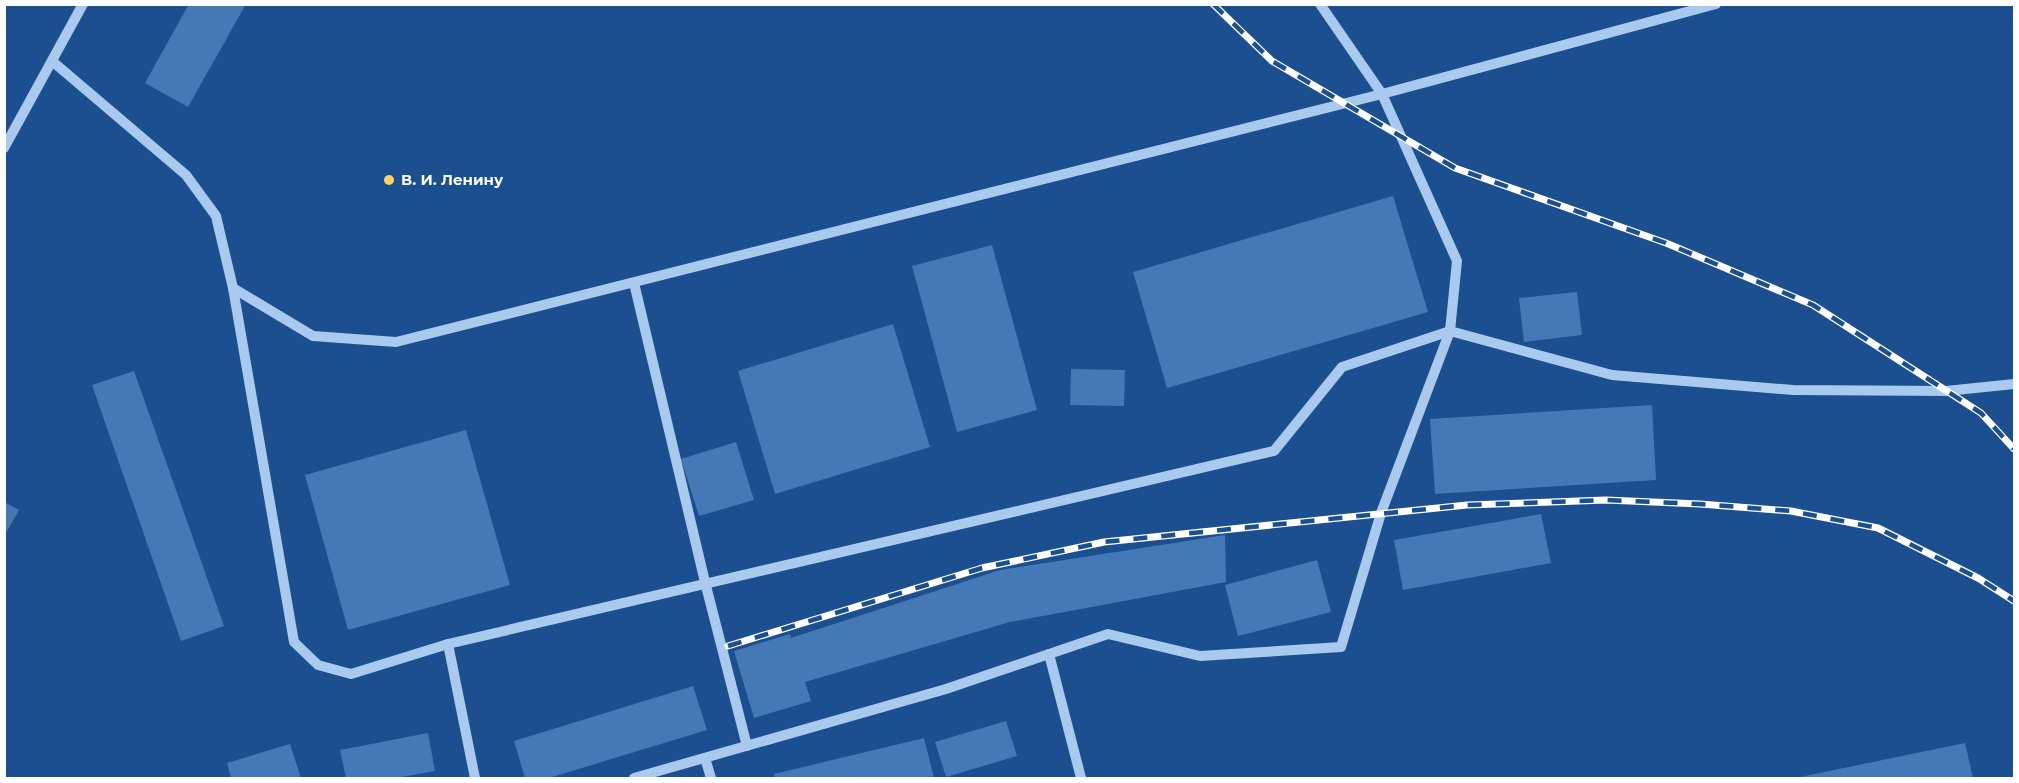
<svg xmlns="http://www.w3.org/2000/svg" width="2019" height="783" viewBox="0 0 2019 783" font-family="Montserrat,sans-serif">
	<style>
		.building { fill: #4478b7 }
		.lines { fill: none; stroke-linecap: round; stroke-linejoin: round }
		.minor { stroke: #a9c9ee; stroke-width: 10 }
		.rail-casing { stroke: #fff; stroke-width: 7 }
		.rail { stroke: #1b4f8f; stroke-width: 4.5; stroke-dasharray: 14; stroke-linecap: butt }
		.poi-dot { fill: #ffd166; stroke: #1b4f8f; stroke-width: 2 }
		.labels { text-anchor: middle; stroke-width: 4.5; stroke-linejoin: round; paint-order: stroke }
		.poi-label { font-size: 15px; font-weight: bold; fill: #fff; stroke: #1b4f8f; text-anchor: start }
	</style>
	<rect width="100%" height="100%" fill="#1b4f8f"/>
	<g class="building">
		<path d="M 189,4 L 246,4 L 188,107 L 145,83 Z"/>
		<path d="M 1393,196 L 1428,312 L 1167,388 L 1133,272 Z"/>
		<path d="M 992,245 L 1037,410 L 957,432 L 912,266 Z"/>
		<path d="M 1577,292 L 1582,335 L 1524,342 L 1519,298 Z"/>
		<path d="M 893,324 L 930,447 L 775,494 L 738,371 Z"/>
		<path d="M 1071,369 L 1125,370 L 1124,406 L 1070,405 Z"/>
		<path d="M 134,371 L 224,626 L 181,641 L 92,385 Z"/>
		<path d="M 1652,405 L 1656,480 L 1435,494 L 1430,419 Z"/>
		<path d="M 466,430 L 510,585 L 348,630 L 305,475 Z"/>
		<path d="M 736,442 L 754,500 L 699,516 L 681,459 Z"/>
		<path d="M 4,502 L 19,510 L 4,536 Z"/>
		<path d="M 1541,514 L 1551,563 L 1403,590 L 1394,540 Z"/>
		<path d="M 1225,535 L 1226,582 L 1010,622 L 805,682 L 811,701 L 754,718 L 734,651 L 790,634 L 791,638 L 1000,570 Z"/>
		<path d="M 1317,560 L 1331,612 L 1238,636 L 1225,585 Z"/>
		<path d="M 693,686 L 707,730 L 549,778 L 525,778 L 514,741 Z"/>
		<path d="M 1006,721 L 1017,756 L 946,777 L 935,742 Z"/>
		<path d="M 428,733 L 435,771 L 397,778 L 346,778 L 340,750 Z"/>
		<path d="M 924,738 L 934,778 L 775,778 L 774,774 Z"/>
		<path d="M 1965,743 L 1973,778 L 1800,778 L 1800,777 Z"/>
		<path d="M 290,744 L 301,778 L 231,778 L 227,763 Z"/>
	</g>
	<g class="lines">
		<g class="minor">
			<path d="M 52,61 L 186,175 L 216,216 L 233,288 L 294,642 L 318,665 L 351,674 L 448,644 L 1274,451 L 1342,367 L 1450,331 L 1612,375 L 1793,390 L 1946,391 L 2014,384"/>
			<path d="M 4,148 L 83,4"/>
			<path d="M 634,283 L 705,582 L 747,746"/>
			<path d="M 233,288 L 313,336 L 396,342 L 1382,94 L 1716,4"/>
			<path d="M 448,644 L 475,778"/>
			<path d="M 1049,654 L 1081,778"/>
			<path d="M 705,758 L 711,778"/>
			<path d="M 634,778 L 946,689 L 1108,634 L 1200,656 L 1341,647 L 1381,513 L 1450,331 L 1457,261 L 1382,94 L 1320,4"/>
		</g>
		<defs>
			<g id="rail">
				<path d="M 1213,4 L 1272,61 L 1455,168 L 1666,243 L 1813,305 L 1981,413 L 2014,449"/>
				<path d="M 728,646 L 982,568 L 1104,542 L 1467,505 L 1606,500 L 1700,504 L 1791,511 L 1878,528 L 1978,578 L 2014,601"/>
			</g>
		</defs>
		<use href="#rail" class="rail-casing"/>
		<use href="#rail" class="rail"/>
	</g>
	<circle class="poi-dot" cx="389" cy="180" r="6"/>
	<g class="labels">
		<g class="poi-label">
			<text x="401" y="185">В. И. Ленину</text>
		</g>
	</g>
	<rect width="2019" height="783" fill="none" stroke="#ffffff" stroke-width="12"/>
</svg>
